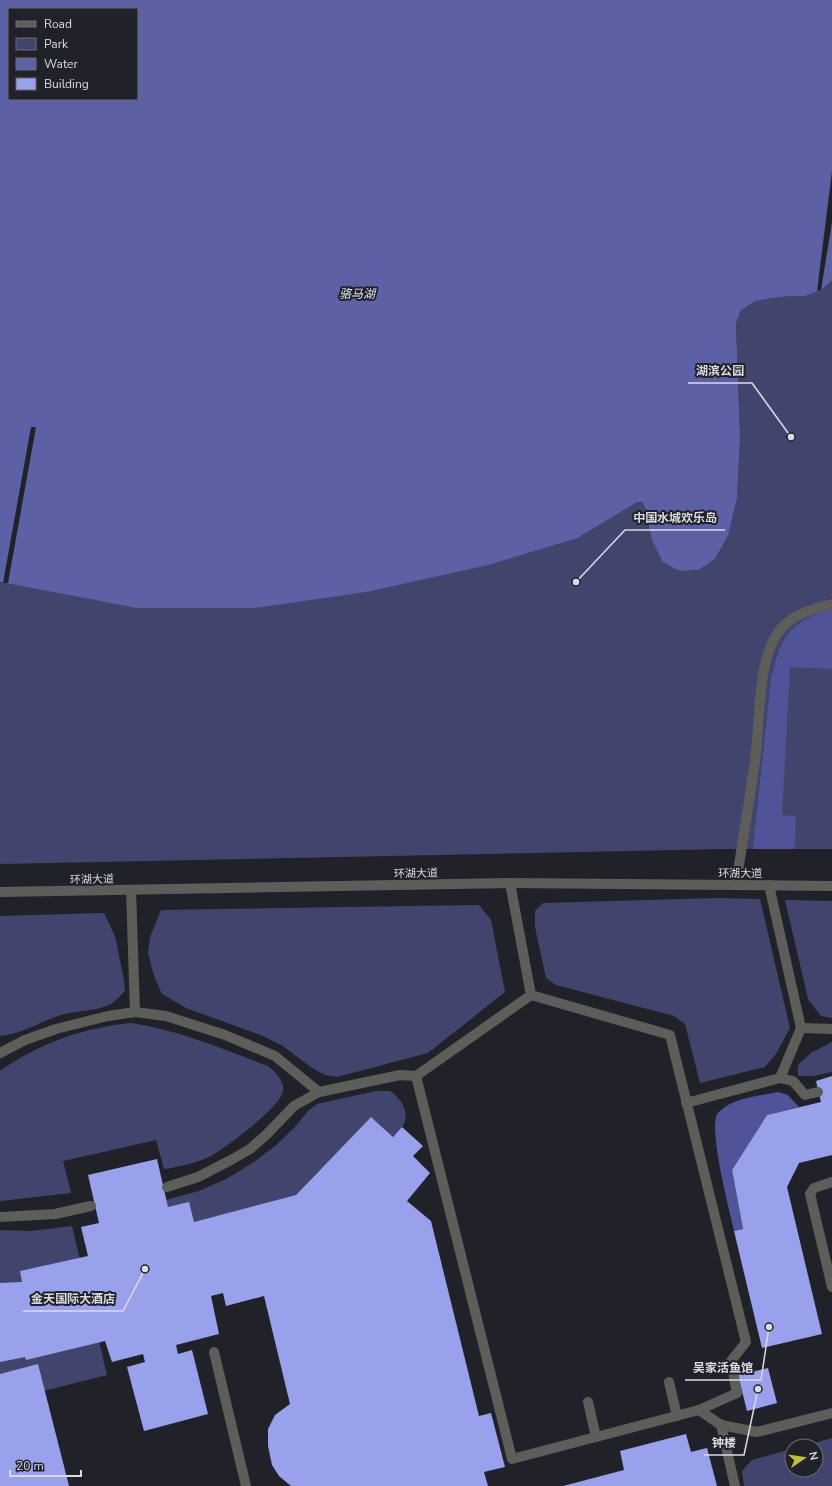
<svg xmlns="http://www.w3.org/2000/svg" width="832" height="1486" viewBox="0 0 832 1486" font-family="'Nunito Sans','Noto Sans SC',sans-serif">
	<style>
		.green { fill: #41456e }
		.forest { fill: #4f5397 }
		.water { fill: #5c61a5; fill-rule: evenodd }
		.pier { fill: #212229 }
		.building { fill: #9aa1ec }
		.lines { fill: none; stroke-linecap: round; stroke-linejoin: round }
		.service { stroke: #5d5e5a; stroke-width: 10 }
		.tertiary { stroke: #5d5e5a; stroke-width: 10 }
		.labels { text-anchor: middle; stroke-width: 4; stroke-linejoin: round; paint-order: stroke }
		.street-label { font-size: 11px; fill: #dbdce1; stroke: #212229 }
		.water-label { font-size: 12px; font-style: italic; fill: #dfe2f6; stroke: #212229 }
		.leader { fill: none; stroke: #dbdce1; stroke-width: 1.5 }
		.callout-dot { fill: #dbdce1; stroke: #212229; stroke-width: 1.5 }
		.callout-label { font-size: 12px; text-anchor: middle; font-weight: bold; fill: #dbdce1; stroke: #212229; stroke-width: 4; stroke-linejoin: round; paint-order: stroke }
	</style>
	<rect width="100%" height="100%" fill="#212229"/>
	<g class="green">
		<path d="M 832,0 L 832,849 L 722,849 L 0,864 L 0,582 L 136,608 L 255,608 L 274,605 L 628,507 L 637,502 L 642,502 L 645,507 L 651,537 L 700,569 L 715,559 L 728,536 L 737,499 L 740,437 L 736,323 L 741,310 Z"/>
		<path d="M 719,898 L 760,899 L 790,1028 L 776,1054 L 765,1067 L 700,1083 L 685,1024 L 674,1016 L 556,985 L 546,978 L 535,927 L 535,911 L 543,903 Z"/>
		<path d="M 785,900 L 832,901 L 832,1018 L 821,1016 L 808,999 Z"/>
		<path d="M 479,905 L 491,920 L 505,992 L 428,1053 L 337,1077 L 325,1075 L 312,1068 L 283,1046 L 263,1036 L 186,1008 L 162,994 L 154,976 L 148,953 L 150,937 L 161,910 Z"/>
		<path d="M 104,913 L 115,936 L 124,980 L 125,991 C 121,995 116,1001 111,1004 C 95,1012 75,1010 58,1016 C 38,1023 21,1034 0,1036 L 0,916 Z"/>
		<path d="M 131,1023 C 178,1030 223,1049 268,1066 C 275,1072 285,1081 283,1091 C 281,1107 225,1148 211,1156 C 196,1163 179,1167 164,1169 L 156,1140 L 63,1161 L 71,1193 L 0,1201 L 0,1071 C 40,1043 82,1028 131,1023 Z"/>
		<path d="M 832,1042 L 832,1072 L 814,1076 L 798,1076 L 798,1065 L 811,1053 Z"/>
		<path d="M 376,1091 L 390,1091 C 402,1099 411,1114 402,1127 C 400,1131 396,1134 393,1137 L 371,1117 L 296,1195 L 194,1222 L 168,1207 L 166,1200 L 199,1191 L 226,1179 L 254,1162 L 275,1146 L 294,1128 L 308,1111 L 317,1104 Z"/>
		<path d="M 72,1226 L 107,1375 L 0,1402 L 0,1230 L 31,1231 Z"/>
		<path d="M 832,1438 L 832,1486 L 744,1486 L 742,1471 L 752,1460 L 792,1449 L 792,1470 L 816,1470 L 816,1446 L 804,1446 Z"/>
	</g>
	<g class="forest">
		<path d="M 832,610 L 832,669 L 790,667 L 782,815 L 796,816 L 795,849 L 753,849 L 771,678 C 779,650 781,633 808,618 C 815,615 824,611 832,610 Z"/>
		<path d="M 778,1092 L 788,1095 L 799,1107 L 767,1115 L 732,1170 L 743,1229 L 734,1231 C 730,1212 707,1126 718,1113 C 731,1098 759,1096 778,1092 Z"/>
	</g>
	<path class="water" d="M 0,0 L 832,0 L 832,280 L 821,290 L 804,296 L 790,296 L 771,298 L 755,301 L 741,310 L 736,323 L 740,437 L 737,499 L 728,536 L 715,559 L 700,569 L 685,571 L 675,569 L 662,561 L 651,537 L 645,507 L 642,502 L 637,502 L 577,538 L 488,565 L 366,592 L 255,608 L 136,608 L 0,582 ZM 9,9 L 137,9 L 137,99 L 9,99 Z"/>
	<g class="pier">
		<path d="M 832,171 L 832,222 L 821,290 L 817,291 Z"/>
		<path d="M 31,427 L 36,427 L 8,583 L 3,583 Z"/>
	</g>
	<g class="building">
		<path d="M 832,1076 L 832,1155 L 799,1163 L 787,1187 L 822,1334 L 762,1348 L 734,1231 L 743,1229 L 732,1170 L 767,1115 L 821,1102 L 816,1081 Z"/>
		<path d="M 371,1117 L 393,1137 L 402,1127 L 423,1146 L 413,1156 L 430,1173 L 407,1201 L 431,1221 L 479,1416 L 491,1413 L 505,1467 L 484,1472 L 488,1486 L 291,1486 L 279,1476 L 272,1465 L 268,1446 L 268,1429 L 275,1415 L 290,1404 L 264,1296 L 226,1306 L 223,1293 L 211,1296 L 219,1334 L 176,1345 L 178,1354 L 192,1350 L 208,1414 L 144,1431 L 127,1367 L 145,1362 L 143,1354 L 112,1362 L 105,1341 L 26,1360 L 25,1357 L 0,1362 L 0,1283 L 22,1282 L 20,1271 L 88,1256 L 81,1227 L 99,1223 L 88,1175 L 157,1159 L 168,1207 L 189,1202 L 194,1222 L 296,1195 Z"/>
		<path d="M 38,1364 L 69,1486 L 0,1486 L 0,1374 Z"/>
		<path d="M 768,1368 L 777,1403 L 747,1411 L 738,1375 Z"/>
		<path d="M 686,1434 L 691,1452 L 707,1448 L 717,1486 L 563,1486 L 624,1470 L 620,1451 Z"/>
	</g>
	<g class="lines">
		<g class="service">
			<path d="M 510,883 L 531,995 L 416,1076 L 512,1459 L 699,1410 L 721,1425 L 757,1432 L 832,1413"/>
			<path d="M 736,885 C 742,844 749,803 755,761 C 760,725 757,664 777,634 C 789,615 812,609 832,604"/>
			<path d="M 769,885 L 801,1028 L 832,1029"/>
			<path d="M 131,890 L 135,1012"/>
			<path d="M 531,995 L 670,1035 L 746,1342 L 731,1361 L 737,1393 L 699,1410"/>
			<path d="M 0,1053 L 25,1040 L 56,1029 L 108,1016 L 135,1012 L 166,1016 L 225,1035 L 275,1056 L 319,1092"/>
			<path d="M 780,1078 L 801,1028"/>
			<path d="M 686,1103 L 780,1078 L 793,1081 L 805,1095 L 818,1092"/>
			<path d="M 832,1182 L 814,1188 L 810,1194 L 832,1287"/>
			<path d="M 167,1187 L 198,1177 L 231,1160 L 250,1149 L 267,1134 L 294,1106 L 319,1092 L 400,1075 L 416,1076"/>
			<path d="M 0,1217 L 55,1214 L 91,1206"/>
			<path d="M 214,1352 L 246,1486"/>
			<path d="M 669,1382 L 677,1416"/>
			<path d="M 588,1402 L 596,1437"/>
			<path d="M 721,1425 L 735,1486"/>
		</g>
		<path class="tertiary" d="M 0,892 L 510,883 L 832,886"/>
	</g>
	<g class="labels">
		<g class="street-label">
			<text transform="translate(416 873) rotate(-1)" y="4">环湖大道</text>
			<text x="740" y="877">环湖大道</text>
			<text transform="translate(92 879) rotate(-1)" y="4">环湖大道</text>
		</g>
		<g class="water-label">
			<text x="357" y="298">骆马湖</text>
		</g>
	</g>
	<path class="leader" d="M791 437L752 383H688M576 582L625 530H725M145 1269L123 1311H23M769 1327L761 1380H685M758 1389L744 1455H704"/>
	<g class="callout-dot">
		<circle cx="791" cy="437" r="4"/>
		<circle cx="576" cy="582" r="4"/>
		<circle cx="145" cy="1269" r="4"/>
		<circle cx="769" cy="1327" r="4"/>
		<circle cx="758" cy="1389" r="4"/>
	</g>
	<g class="callout-label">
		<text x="720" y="375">湖滨公园</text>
		<text x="675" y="522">中国水城欢乐岛</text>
		<text x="73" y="1303">金天国际大酒店</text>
		<text x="723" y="1372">吴家活鱼馆</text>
		<text x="724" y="1447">钟楼</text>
	</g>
	<rect x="8" y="8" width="130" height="92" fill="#212229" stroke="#6b6c73"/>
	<rect x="16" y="21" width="20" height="6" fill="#5d5e5a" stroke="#6b6c73"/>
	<text x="44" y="28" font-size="12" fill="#dbdce1">Road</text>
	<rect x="16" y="38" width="20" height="12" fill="#41456e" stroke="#6b6c73"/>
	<text x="44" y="48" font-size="12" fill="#dbdce1">Park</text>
	<rect x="16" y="58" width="20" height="12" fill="#5c61a5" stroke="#6b6c73"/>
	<text x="44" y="68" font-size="12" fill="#dbdce1">Water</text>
	<rect x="16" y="78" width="20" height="12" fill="#9aa1ec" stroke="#6b6c73"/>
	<text x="44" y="88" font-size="12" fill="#dbdce1">Building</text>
	<g transform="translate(804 1458) rotate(77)"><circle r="19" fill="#212229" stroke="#6b6c73"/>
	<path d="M0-3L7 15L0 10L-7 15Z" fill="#c0be41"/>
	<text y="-6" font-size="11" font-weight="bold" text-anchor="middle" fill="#dbdce1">N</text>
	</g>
	<path d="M10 1470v6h71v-6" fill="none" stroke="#dbdce1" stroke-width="2"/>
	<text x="16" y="1470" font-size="12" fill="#dbdce1" stroke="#212229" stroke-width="3" paint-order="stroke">20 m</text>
</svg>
